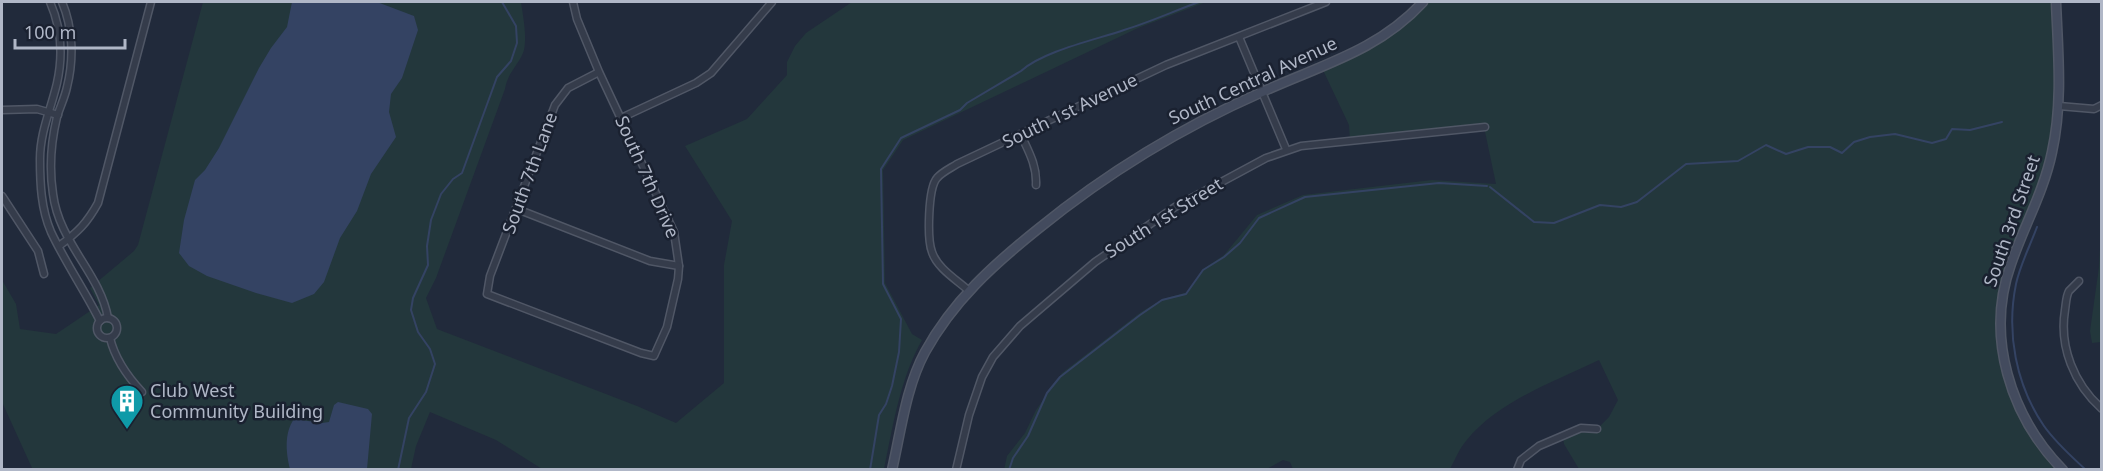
<svg xmlns="http://www.w3.org/2000/svg" width="2103" height="471" viewBox="0 0 2103 471" font-family="'Noto Sans',sans-serif">
	<style>
		.green { fill: #23373c }
		.water { fill: #344363 }
		.lines { fill: none; stroke-linecap: round; stroke-linejoin: round }
		.stream { stroke: #344363; stroke-width: 2 }
		.street-casing { stroke: #505766; stroke-width: 9 }
		.secondary-casing { stroke: #505766; stroke-width: 11 }
		.street { stroke: #353c4b; stroke-width: 6 }
		.secondary { stroke: #434b5e; stroke-width: 8 }
		.labels { text-anchor: middle; stroke-width: 5; stroke-linejoin: round; paint-order: stroke }
		.street-label { font-size: 18px; fill: #b0b7c7; stroke: #1a2130 }
		.poi-label { font-size: 18px; fill: #b0b7c7; stroke: #1a2130; text-anchor: start }
	</style>
	<rect width="100%" height="100%" fill="#212a3b"/>
	<g class="green">
		<path d="M 203,2 L 521,2 C 523,16 527,35 524,50 C 520,64 508,71 505,89 L 436,278 L 426,298 L 437,329 L 637,406 L 676,423 L 724,383 L 724,265 L 732,221 L 685,146 L 747,119 L 787,75 L 787,62 L 795,46 L 806,33 L 852,2 L 1206,2 L 1138,28 L 903,140 L 883,170 L 885,283 L 912,334 L 922,340 C 900,379 893,426 884,469 L 542,469 L 496,440 L 430,412 L 416,446 L 411,469 L 31,469 L 32,468 L 2,402 L 2,280 L 16,304 L 20,329 L 56,334 L 99,305 L 90,288 L 134,251 L 138,245 Z"/>
		<path d="M 1423,2 L 2056,2 L 2059,92 L 2052,152 L 2010,264 L 2000,318 L 2017,401 L 2062,469 L 1579,469 L 1564,444 L 1563,436 L 1581,428 L 1597,429 L 1609,417 L 1618,400 L 1599,360 C 1554,382 1498,401 1466,441 C 1459,449 1455,460 1450,469 L 1293,469 L 1290,462 L 1283,460 L 1265,470 L 1004,470 L 1007,456 L 1025,433 L 1036,410 L 1062,373 L 1141,312 L 1163,299 L 1188,292 L 1203,269 L 1224,255 L 1257,215 L 1303,195 L 1432,180 L 1496,184 L 1484,127 L 1350,141 L 1349,125 L 1322,68 L 1372,43 Z"/>
		<path d="M 2101,228 L 2101,342 L 2092,343 L 2090,331 L 2099,267 Z"/>
	</g>
	<g class="water">
		<path d="M 292,2 L 377,2 L 414,16 L 418,30 L 402,78 L 391,94 L 389,112 L 396,137 L 371,174 L 357,211 L 340,238 L 324,282 L 314,294 L 292,303 L 256,293 L 207,276 L 189,266 L 179,253 L 184,220 L 195,180 L 205,170 L 219,148 L 259,68 L 271,48 L 287,27 Z"/>
		<path d="M 338,402 L 368,409 L 372,414 L 367,469 L 290,469 C 286,453 284,433 294,419 L 322,423 L 329,422 L 334,405 Z"/>
	</g>
	<g class="lines">
		<g class="stream">
			<path d="M 1490,187 L 1534,222 L 1554,223 L 1600,205 L 1621,207 L 1637,202 L 1686,164 L 1738,161 L 1766,145 L 1786,154 L 1808,147 L 1830,147 L 1842,153 L 1854,142 L 1870,137 L 1895,134 L 1932,143 L 1946,139 L 1952,129 L 1970,130 L 2002,122"/>
			<path d="M 2037,227 C 2030,246 2020,265 2016,284 C 2006,333 2016,385 2044,426 C 2056,443 2071,456 2086,470"/>
			<path d="M 398,470 L 409,418 L 426,392 L 435,364 L 430,349 L 418,332 L 411,310 L 413,298 L 428,265 L 427,246 L 431,220 L 441,194 L 453,179 L 462,173 L 497,77 L 511,61 L 517,43 L 516,26 L 502,2"/>
			<path d="M 870,470 L 879,415 L 886,404 L 892,386 L 899,352 L 901,319 L 883,284 L 881,169 L 901,138 L 960,110 L 967,103 L 1021,71 C 1043,51 1095,40 1124,30 C 1150,22 1174,11 1199,2"/>
			<path d="M 1009,470 L 1013,458 L 1028,436 L 1047,393 L 1060,377 L 1140,315 L 1162,300 L 1186,294 L 1203,270 L 1224,257 L 1240,243 L 1259,218 L 1305,197 L 1439,183 L 1487,186"/>
		</g>
		<defs>
			<g id="street">
				<path d="M 50,2 C 61,27 63,56 57,83 C 51,109 40,132 40,159 C 40,183 41,209 51,232 C 65,262 85,291 100,321"/>
				<path d="M 62,2 C 73,28 74,59 67,87 C 65,97 60,107 57,117 C 51,142 49,168 53,194 C 59,243 100,273 108,318"/>
				<path d="M 573,2 L 577,19 L 599,72 L 674,232 L 679,266 L 678,279 L 667,327 L 654,356 L 641,353 L 487,294 L 490,276 L 555,105 L 568,88 L 599,72"/>
				<path d="M 1239,37 L 1286,149"/>
				<path d="M 2059,106 L 2094,109 L 2102,105"/>
				<path d="M 2,110 L 37,109 L 58,115"/>
				<path d="M 621,118 L 696,83 L 711,73 L 772,2"/>
				<path d="M 1021,135 C 1029,152 1037,166 1036,185"/>
				<path d="M 2,196 L 38,251 L 44,274"/>
				<path d="M 517,209 L 650,261 L 679,266"/>
				<path d="M 59,246 C 78,232 87,223 98,203 L 151,2"/>
				<path d="M 2079,281 C 2076,284 2072,288 2069,291 C 2066,296 2066,304 2065,310 C 2059,347 2074,384 2102,409"/>
				<path d="M 968,290 C 957,280 937,268 932,252 C 927,239 928,188 937,178 C 942,172 951,168 957,164 L 1166,65 L 1326,2"/>
				<circle cx="107" cy="328" r="10"/>
				<path d="M 110,338 C 115,359 127,376 142,392"/>
				<path d="M 956,470 L 969,415 L 982,377 L 993,357 L 1020,326 L 1095,262 L 1175,207 L 1266,158 L 1301,146 L 1485,127"/>
				<path d="M 1517,470 L 1521,460 L 1539,446 L 1581,428 L 1597,429"/>
			</g>
			<g id="secondary">
				<path d="M 2056,2 C 2058,52 2063,102 2052,152 C 2044,191 2024,226 2011,264 C 1985,336 2010,416 2063,470"/>
				<path d="M 892,470 C 901,431 906,387 925,352 C 953,301 993,265 1038,229 C 1108,172 1180,128 1262,92 C 1321,65 1378,51 1423,2"/>
			</g>
		</defs>
		<use href="#street" class="street-casing"/>
		<use href="#secondary" class="secondary-casing"/>
		<use href="#street" class="street"/>
		<use href="#secondary" class="secondary"/>
	</g>
	<defs>
		<symbol id="building-pin" viewBox="-11 -11 22 30"><path d="M0 17L-7.5 6A9.5 9.5 0 1 1 7.5 6Z" fill="#0f9aa8" stroke="#1a2130"/><path d="M-4-6H4V6H1V3H-1V6H-4ZM-2.5-4.3h1.7v1.8h-1.7ZM.8-4.3h1.7v1.8H.8ZM-2.5-1h1.7V.8h-1.7ZM.8-1h1.7V.8H.8Z" fill="#fff"/></symbol>
	</defs>
	<g fill-rule="evenodd">
		<use href="#building-pin" x="108" y="382" width="38" height="52"/>
	</g>
	<g class="labels">
		<g class="street-label">
			<text transform="translate(1253 81) rotate(-25)" y="6">South Central Avenue</text>
			<text transform="translate(1070 111) rotate(-26)" y="6">South 1st Avenue</text>
			<text transform="translate(530 173) rotate(-70)" y="6">South 7th Lane</text>
			<text transform="translate(647 177) rotate(66)" y="6">South 7th Drive</text>
			<text transform="translate(1164 218) rotate(-32)" y="6">South 1st Street</text>
			<text transform="translate(2012 221) rotate(-71)" y="6">South 3rd Street</text>
		</g>
		<g class="poi-label">
			<text x="150" y="397">Club West<tspan x="150" dy="21">Community Building</tspan></text>
		</g>
	</g>
	<rect width="2103" height="471" fill="none" stroke="#b0b7c7" stroke-width="6"/>
	<path d="M15 39v9h110v-9" fill="none" stroke="#b0b7c7" stroke-width="3"/>
	<text x="24" y="39" font-size="18" fill="#b0b7c7" stroke="#1a2130" stroke-width="4.5" paint-order="stroke">100 m</text>
</svg>
